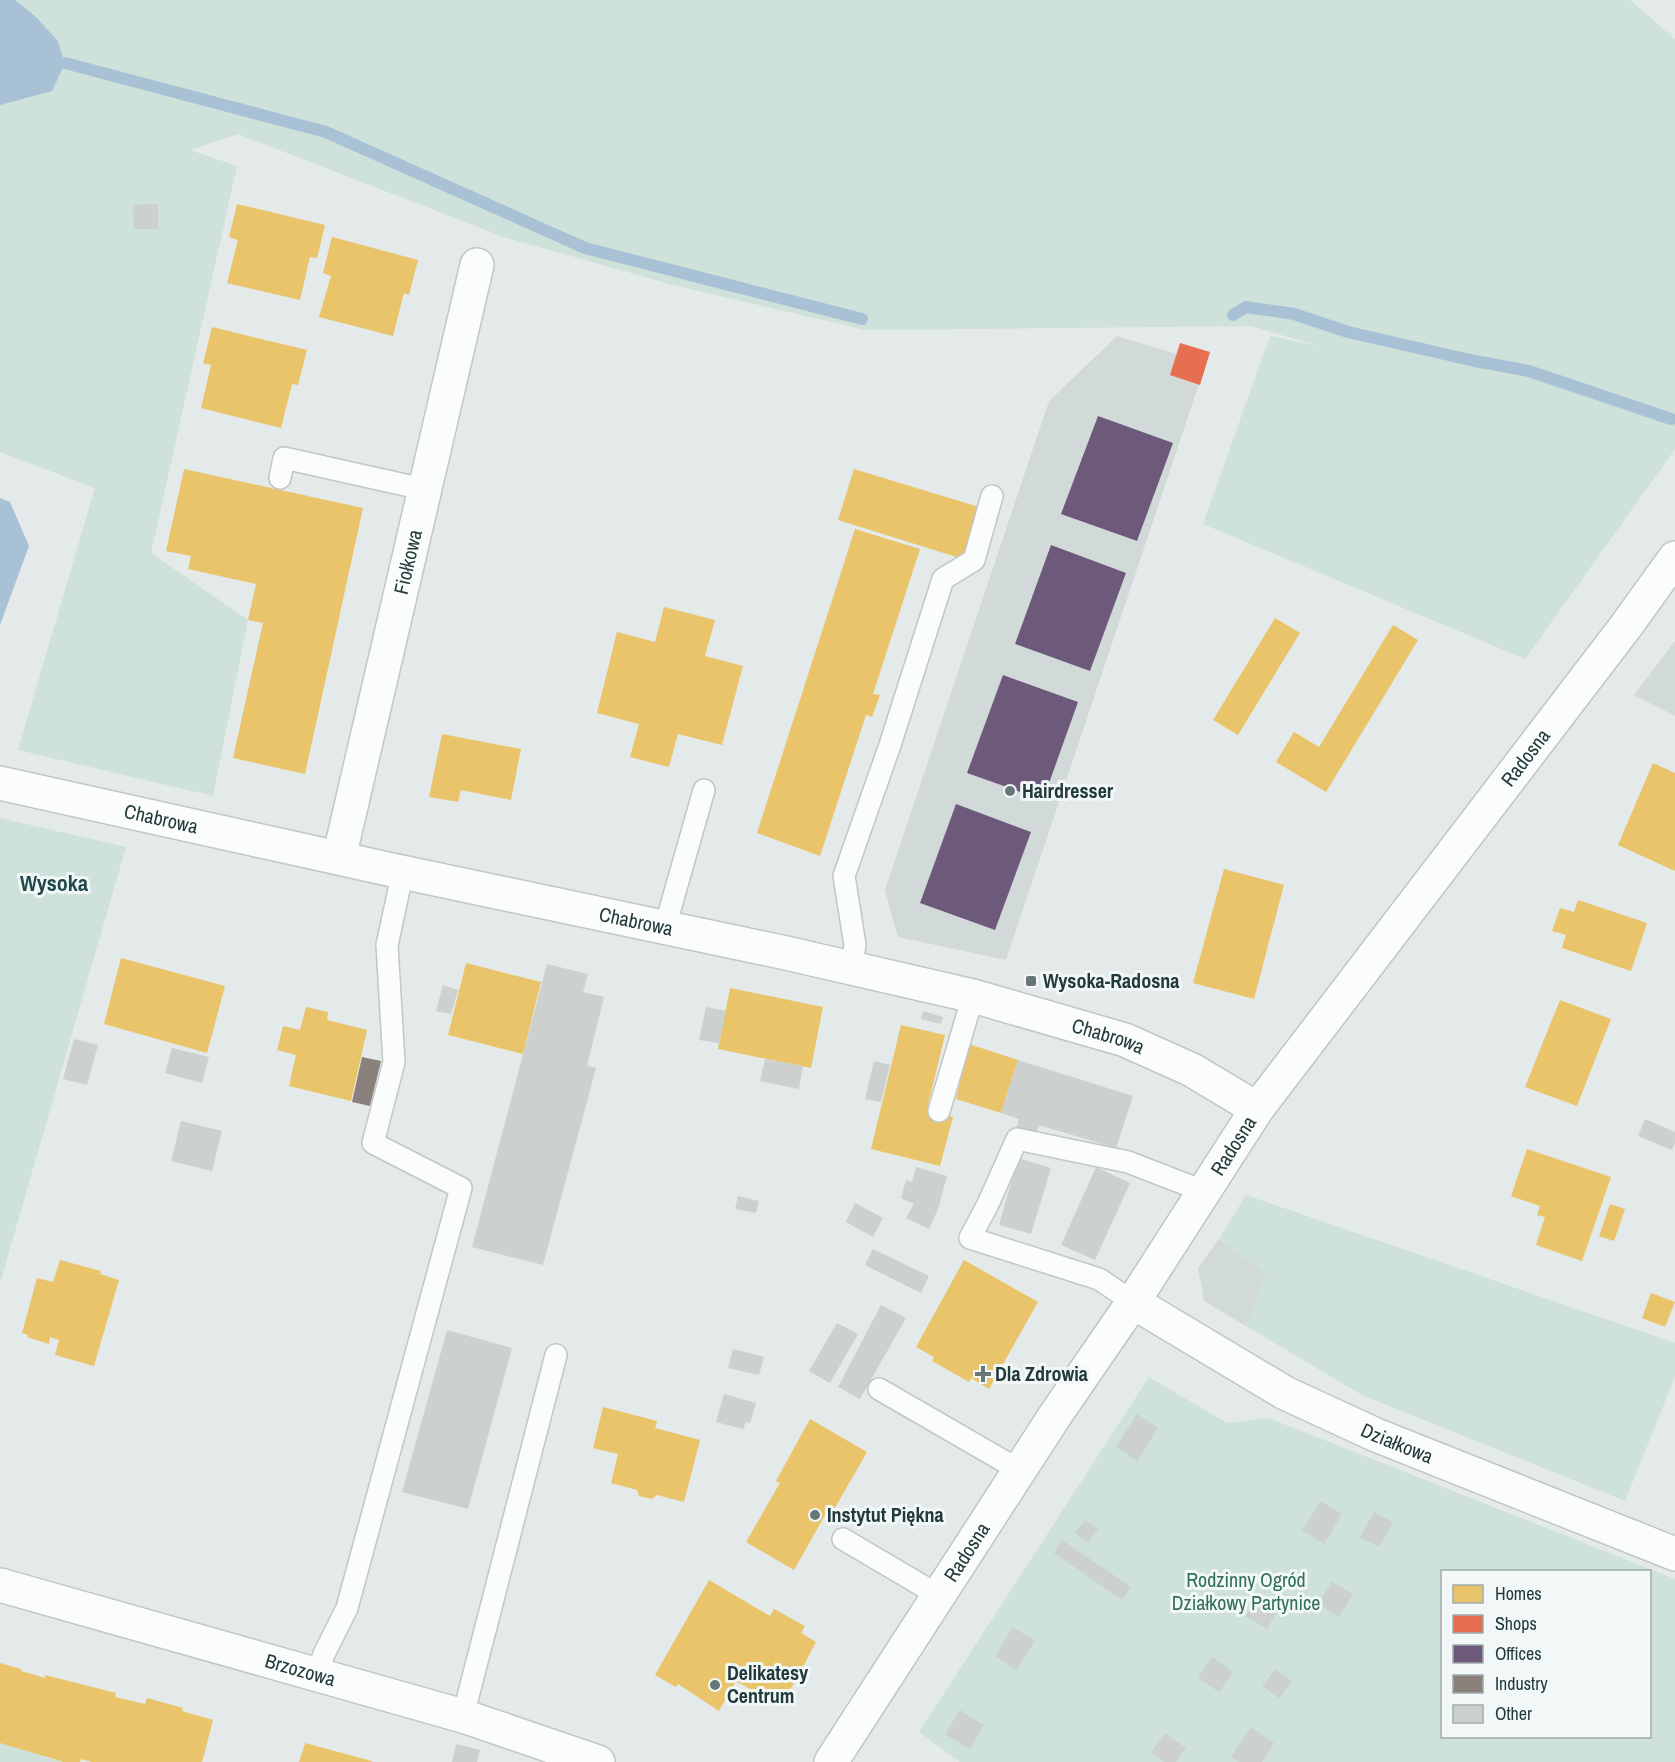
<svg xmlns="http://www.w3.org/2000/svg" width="1675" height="1762" viewBox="0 0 1675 1762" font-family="'Archivo Narrow',sans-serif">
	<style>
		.built { fill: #d2dad9 }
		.green { fill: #cee1da; fill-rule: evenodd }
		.water { fill: #a8c1d5 }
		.homes { fill: #e9c46a }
		.shops { fill: #e76f51 }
		.offices { fill: #6d597a }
		.industry { fill: #8a817c }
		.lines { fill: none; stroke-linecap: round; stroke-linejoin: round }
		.stream { stroke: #a8c1d5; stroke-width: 12 }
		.building { fill: #ccd0cf }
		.lane-casing { stroke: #c1c6c6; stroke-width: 24 }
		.street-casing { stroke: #c1c6c6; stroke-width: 36 }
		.secondary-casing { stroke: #c0c6c6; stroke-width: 36 }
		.lane { stroke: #fbfcfc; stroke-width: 21 }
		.street { stroke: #fbfcfc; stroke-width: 33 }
		.secondary { stroke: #fbfcfc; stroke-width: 33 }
		.poi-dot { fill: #677778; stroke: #f2f8f7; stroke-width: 2 }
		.labels { text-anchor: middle; stroke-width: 6; stroke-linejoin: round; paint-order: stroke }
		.street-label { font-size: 20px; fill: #233a3b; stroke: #f2f8f7 }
		.poi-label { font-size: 20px; font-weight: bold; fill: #233a3b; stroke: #f2f8f7; text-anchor: start }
		.park-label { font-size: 20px; fill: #316e5b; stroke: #f2f8f7 }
		.quarter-label { font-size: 22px; font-weight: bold; fill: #21494b; stroke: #f2f8f7 }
	</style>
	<rect width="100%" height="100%" fill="#e4e9e9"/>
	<g class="built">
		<path d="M 1117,336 L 1206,363 L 1006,960 L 898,937 L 885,890 L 1049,401 Z"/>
		<path d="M 1675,641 L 1675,716 L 1634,695 Z"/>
		<path d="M 1219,1239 L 1267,1274 L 1246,1326 L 1204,1301 L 1198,1268 Z"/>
	</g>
	<g class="green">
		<path d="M 0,0 L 1630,0 L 1675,39 L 1675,449 L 1525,659 L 1203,524 L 1270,336 L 1319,346 L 1251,326 L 866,330 L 677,286 L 504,237 L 238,134 L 190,150 L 237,166 L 151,553 L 248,620 L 213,796 L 18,750 L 95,488 L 0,452 Z"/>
		<path d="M 0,818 L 126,847 L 0,1283 Z"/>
		<path d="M 1246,1195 L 1675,1343 L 1675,1377 L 1625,1501 L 1362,1395 L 1246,1326 L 1267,1274 L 1219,1239 Z"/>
		<path d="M 1149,1377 L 1227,1423 L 1269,1418 L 1675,1579 L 1675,1762 L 960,1762 L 919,1732 ZM 1442,1572 L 1650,1572 L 1650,1736 L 1442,1736 Z"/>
		<path d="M 0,1743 L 43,1754 L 43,1757 L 64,1762 L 0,1762 Z"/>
	</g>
	<g class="water">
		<path d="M 0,0 L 15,0 L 36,17 L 57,40 L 65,63 L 52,91 L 0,105 Z"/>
		<path d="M 0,498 L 10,502 L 29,546 L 0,625 Z"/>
	</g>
	<g class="homes">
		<path d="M 237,204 L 325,225 L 317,258 L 310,257 L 300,300 L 227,283 L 238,240 L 229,237 Z"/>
		<path d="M 332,237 L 418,260 L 409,295 L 404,293 L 393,336 L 319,317 L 331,276 L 323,273 Z"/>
		<path d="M 212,327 L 307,350 L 298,385 L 292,384 L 281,428 L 201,408 L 211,365 L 203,363 Z"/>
		<path d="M 184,469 L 363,508 L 305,774 L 233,758 L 263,623 L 248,620 L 256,584 L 188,569 L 191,556 L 166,551 Z"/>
		<path d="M 854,469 L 979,507 L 963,559 L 838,520 Z"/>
		<path d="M 855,529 L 920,549 L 873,694 L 880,695 L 872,717 L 866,715 L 820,856 L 757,833 Z"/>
		<path d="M 664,607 L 715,620 L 705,656 L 743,666 L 722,745 L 678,734 L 669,767 L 630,757 L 639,724 L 597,713 L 617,632 L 655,642 Z"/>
		<path d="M 1275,618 L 1300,633 L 1238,735 L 1213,720 Z"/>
		<path d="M 1393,625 L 1418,640 L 1326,792 L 1276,762 L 1294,732 L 1319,747 Z"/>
		<path d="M 442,734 L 521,749 L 511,800 L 461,790 L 458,802 L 429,797 Z"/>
		<path d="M 1653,763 L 1675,773 L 1675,871 L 1618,845 Z"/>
		<path d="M 1224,869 L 1284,885 L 1254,999 L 1193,983 Z"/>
		<path d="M 1578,900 L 1647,923 L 1631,971 L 1562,948 L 1566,935 L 1552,931 L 1560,908 L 1574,912 Z"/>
		<path d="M 121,958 L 225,986 L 207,1053 L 104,1024 Z"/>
		<path d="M 466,963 L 541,982 L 523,1054 L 448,1035 Z"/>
		<path d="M 1044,978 L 1064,983 L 1062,991 L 1042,985 Z"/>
		<path d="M 730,988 L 823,1007 L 811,1068 L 718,1049 Z"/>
		<path d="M 1560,1000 L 1611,1019 L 1577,1106 L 1525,1087 Z"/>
		<path d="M 306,1007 L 328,1012 L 327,1020 L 367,1030 L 351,1101 L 289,1086 L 296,1055 L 277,1050 L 283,1026 L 300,1030 Z"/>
		<path d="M 901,1025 L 945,1035 L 927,1109 L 953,1117 L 940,1166 L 871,1149 Z"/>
		<path d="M 969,1044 L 1018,1060 L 1001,1113 L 956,1099 Z"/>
		<path d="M 1527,1149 L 1611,1177 L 1582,1261 L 1536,1245 L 1545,1217 L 1537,1215 L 1540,1206 L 1511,1196 Z"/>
		<path d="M 1610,1204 L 1625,1209 L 1614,1241 L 1599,1236 Z"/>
		<path d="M 60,1260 L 101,1271 L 100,1274 L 119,1280 L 94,1366 L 55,1355 L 59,1340 L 50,1337 L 49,1344 L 27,1337 L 28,1335 L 22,1333 L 37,1278 L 53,1282 Z"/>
		<path d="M 964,1260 L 1038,1302 L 989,1389 L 971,1378 L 969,1382 L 932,1361 L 934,1357 L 916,1347 Z"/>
		<path d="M 1651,1293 L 1675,1302 L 1665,1327 L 1642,1318 Z"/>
		<path d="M 603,1407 L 657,1421 L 655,1428 L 700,1440 L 684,1502 L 657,1495 L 652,1499 L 639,1496 L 637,1490 L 611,1483 L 618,1454 L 593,1448 Z"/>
		<path d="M 810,1419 L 867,1452 L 832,1513 L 828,1510 L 794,1570 L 746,1542 L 780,1483 L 776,1481 Z"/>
		<path d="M 709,1580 L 770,1616 L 774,1609 L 805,1626 L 801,1633 L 816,1642 L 796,1680 L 780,1706 L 736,1681 L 719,1711 L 678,1684 L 676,1687 L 655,1675 Z"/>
		<path d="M 0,1663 L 21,1669 L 21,1671 L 45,1678 L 45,1675 L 116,1693 L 115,1697 L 145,1704 L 147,1698 L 183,1708 L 182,1711 L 213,1720 L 202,1762 L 92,1762 L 81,1759 L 80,1762 L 64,1762 L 0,1743 Z"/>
		<path d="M 305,1743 L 368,1760 L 373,1762 L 299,1762 Z"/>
	</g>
	<path class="shops" d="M 1180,343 L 1210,352 L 1200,385 L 1170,375 Z"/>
	<g class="offices">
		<path d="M 1098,416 L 1173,443 L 1137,541 L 1061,514 Z"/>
		<path d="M 1051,545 L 1126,573 L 1090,671 L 1015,644 Z"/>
		<path d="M 1003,675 L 1078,702 L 1043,800 L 967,773 Z"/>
		<path d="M 956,804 L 1031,832 L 995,930 L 920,903 Z"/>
	</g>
	<path class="industry" d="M 362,1057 L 381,1061 L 370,1106 L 352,1102 Z"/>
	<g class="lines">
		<g class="stream">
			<path d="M 65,63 L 326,132 L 585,248 L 862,319"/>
			<path d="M 1233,315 L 1246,307 L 1294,314 L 1348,332 L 1475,361 L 1529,371 L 1671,419"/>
		</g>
	</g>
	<g class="building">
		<path d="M 158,204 L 158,229 L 134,229 L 133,205 Z"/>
		<path d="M 547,964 L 588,974 L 583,992 L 604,997 L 587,1066 L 596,1068 L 543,1265 L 472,1247 Z"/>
		<path d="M 443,985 L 458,990 L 451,1014 L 436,1011 Z"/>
		<path d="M 706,1007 L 726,1011 L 719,1043 L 699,1040 Z"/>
		<path d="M 923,1011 L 943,1017 L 941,1024 L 921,1019 Z"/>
		<path d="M 74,1039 L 98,1045 L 87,1085 L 63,1079 Z"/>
		<path d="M 172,1048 L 209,1057 L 202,1083 L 165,1073 Z"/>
		<path d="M 765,1059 L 803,1066 L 799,1089 L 760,1081 Z"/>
		<path d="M 1018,1060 L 1133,1096 L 1116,1148 L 1039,1125 L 1036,1135 L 1016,1129 L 1019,1119 L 1001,1113 Z"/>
		<path d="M 874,1061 L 890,1065 L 881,1102 L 865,1099 Z"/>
		<path d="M 1645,1119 L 1675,1132 L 1675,1143 L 1672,1150 L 1638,1136 Z"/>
		<path d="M 181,1121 L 222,1131 L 212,1171 L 171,1161 Z"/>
		<path d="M 1018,1158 L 1051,1168 L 1031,1234 L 999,1225 Z"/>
		<path d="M 916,1167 L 947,1176 L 938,1209 L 929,1229 L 906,1218 L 914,1204 L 901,1198 L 906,1180 L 912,1182 Z"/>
		<path d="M 1096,1167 L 1130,1183 L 1095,1260 L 1061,1245 Z"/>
		<path d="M 738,1196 L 759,1201 L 756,1213 L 735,1209 Z"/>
		<path d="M 855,1203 L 883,1218 L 873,1237 L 846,1222 Z"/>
		<path d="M 873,1249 L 929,1276 L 921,1293 L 865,1265 Z"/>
		<path d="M 881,1305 L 906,1318 L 860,1399 L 838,1387 Z"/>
		<path d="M 837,1323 L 858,1334 L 830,1383 L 809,1371 Z"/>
		<path d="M 447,1330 L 512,1348 L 468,1509 L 402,1492 Z"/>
		<path d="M 733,1349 L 764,1357 L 759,1375 L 728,1368 Z"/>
		<path d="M 724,1394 L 756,1403 L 750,1423 L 746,1422 L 743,1429 L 716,1422 Z"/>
		<path d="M 1137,1414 L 1158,1428 L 1137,1461 L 1116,1447 Z"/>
		<path d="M 1321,1501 L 1342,1514 L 1324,1544 L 1302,1530 Z"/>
		<path d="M 1374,1512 L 1393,1522 L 1379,1547 L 1360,1537 Z"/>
		<path d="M 1085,1520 L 1098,1529 L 1088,1542 L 1075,1533 Z"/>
		<path d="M 1062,1540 L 1131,1587 L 1122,1600 L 1054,1553 Z"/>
		<path d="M 1332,1582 L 1353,1594 L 1339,1617 L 1318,1604 Z"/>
		<path d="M 1258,1596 L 1279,1608 L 1267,1629 L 1246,1616 Z"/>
		<path d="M 1013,1627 L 1035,1641 L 1016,1670 L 995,1656 Z"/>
		<path d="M 1212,1657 L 1233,1672 L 1219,1692 L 1198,1678 Z"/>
		<path d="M 1275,1669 L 1292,1681 L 1279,1698 L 1262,1686 Z"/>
		<path d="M 960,1710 L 984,1725 L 970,1749 L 945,1734 Z"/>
		<path d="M 1251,1727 L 1274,1743 L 1262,1762 L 1239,1762 L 1231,1757 Z"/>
		<path d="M 1165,1733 L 1186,1748 L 1176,1762 L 1164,1762 L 1151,1753 Z"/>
		<path d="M 456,1744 L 480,1750 L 477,1762 L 452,1762 Z"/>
	</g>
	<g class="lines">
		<defs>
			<g id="lane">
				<path d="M 280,478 L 284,458 L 423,489"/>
				<path d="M 665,927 L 704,790"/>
				<path d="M 851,968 L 855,945 L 844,876 L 890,745 L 943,579 L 974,560 L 992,496"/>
				<path d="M 939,1111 L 973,996"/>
				<path d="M 1133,1302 L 1099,1279 L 970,1238 L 988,1204 L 1017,1139 L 1128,1162 L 1203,1191"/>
				<path d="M 879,1389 L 1019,1470"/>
				<path d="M 843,1539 L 938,1595"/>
				<path d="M 317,1675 L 324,1654 L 347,1608 L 461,1188 L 373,1143 L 394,1062 L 387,945 L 403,871"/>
				<path d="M 463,1716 L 556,1355"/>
			</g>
			<g id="street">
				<path id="s1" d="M 339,858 L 477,265"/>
				<path id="s2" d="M 1133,1302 L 1285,1393 L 1376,1435 L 1675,1554"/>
				<path id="s3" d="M 0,1585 L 463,1716 L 598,1762"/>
			</g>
			<g id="secondary">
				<path id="s4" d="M 0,783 L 383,868 L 786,953 L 973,996 L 1125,1040 L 1192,1070 L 1257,1109"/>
				<path id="s5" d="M 831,1762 L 1054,1417 L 1133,1302 L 1257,1109 L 1626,626 L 1675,558"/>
			</g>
		</defs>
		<use href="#lane" class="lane-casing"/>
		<use href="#street" class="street-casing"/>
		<use href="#secondary" class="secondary-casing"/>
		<use href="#lane" class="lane"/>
		<use href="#street" class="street"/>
		<use href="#secondary" class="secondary"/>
	</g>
	<g class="poi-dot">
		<circle cx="1010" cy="791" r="6"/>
		<rect x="1025" y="975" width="12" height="12" rx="3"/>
		<path d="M980 1365h6v6h6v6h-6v6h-6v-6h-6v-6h6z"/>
		<circle cx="815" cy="1515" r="6"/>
		<circle cx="715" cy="1685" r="6"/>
	</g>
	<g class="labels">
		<g class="street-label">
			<text dy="7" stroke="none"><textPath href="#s1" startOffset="304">Fiołkowa</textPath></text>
			<text dy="7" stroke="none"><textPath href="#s5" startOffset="1222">Radosna</textPath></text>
			<text dy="7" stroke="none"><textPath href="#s4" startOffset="165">Chabrowa</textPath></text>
			<text dy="7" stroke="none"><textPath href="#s4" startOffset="651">Chabrowa</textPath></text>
			<text dy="7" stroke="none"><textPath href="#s4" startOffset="1137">Chabrowa</textPath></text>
			<text dy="7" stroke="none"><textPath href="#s5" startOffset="736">Radosna</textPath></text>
			<text dy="7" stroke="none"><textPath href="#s2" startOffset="300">Działkowa</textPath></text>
			<text dy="7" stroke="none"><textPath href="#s5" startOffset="250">Radosna</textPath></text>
			<text dy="7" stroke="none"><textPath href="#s3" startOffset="312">Brzozowa</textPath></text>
		</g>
		<g class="poi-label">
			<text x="1022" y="798">Hairdresser</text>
			<text x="1043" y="988">Wysoka-Radosna</text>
			<text x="995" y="1381">Dla Zdrowia</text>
			<text x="827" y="1522">Instytut Piękna</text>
			<text x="727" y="1680">Delikatesy<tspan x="727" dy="23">Centrum</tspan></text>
		</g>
		<g class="park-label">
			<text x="1246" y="1587">Rodzinny Ogród<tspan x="1246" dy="23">Działkowy Partynice</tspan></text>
		</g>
		<g class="quarter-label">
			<text x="54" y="891">Wysoka</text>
		</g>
	</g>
	<rect x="1441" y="1570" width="210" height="168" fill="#f2f8f7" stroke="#9facac" stroke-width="1.5"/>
	<rect x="1453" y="1585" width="30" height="18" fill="#e9c46a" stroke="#9facac" stroke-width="1.5"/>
	<text x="1495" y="1600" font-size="18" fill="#233a3b">Homes</text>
	<rect x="1453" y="1615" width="30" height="18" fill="#e76f51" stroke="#9facac" stroke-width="1.5"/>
	<text x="1495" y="1630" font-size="18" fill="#233a3b">Shops</text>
	<rect x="1453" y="1645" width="30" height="18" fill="#6d597a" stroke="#9facac" stroke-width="1.5"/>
	<text x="1495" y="1660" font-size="18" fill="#233a3b">Offices</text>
	<rect x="1453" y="1675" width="30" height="18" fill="#8a817c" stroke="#9facac" stroke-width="1.5"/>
	<text x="1495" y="1690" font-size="18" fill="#233a3b">Industry</text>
	<rect x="1453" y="1705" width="30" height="18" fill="#ccd0cf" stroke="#9facac" stroke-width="1.5"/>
	<text x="1495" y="1720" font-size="18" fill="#233a3b">Other</text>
</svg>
